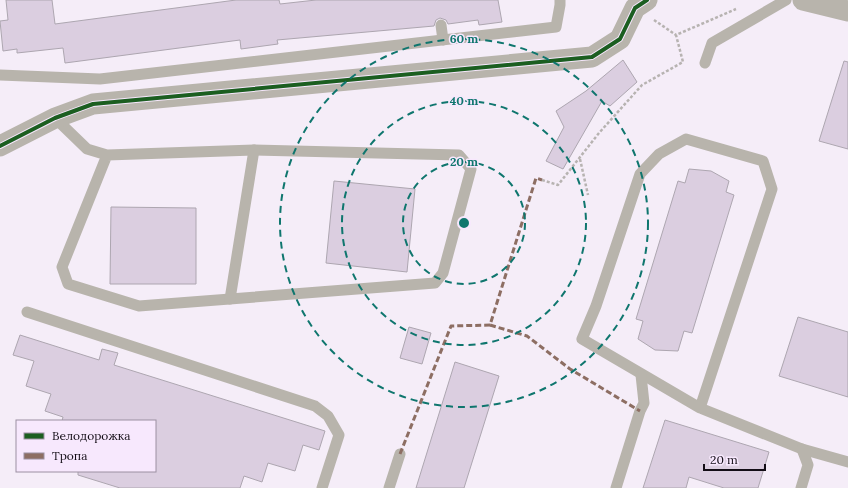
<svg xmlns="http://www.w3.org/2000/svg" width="848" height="488" viewBox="0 0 848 488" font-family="Lora,serif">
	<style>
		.building { fill: #dbcee0; stroke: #ada6b0 }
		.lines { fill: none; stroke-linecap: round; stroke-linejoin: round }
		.path { stroke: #b7b3b1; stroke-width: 2.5; stroke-dasharray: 3 2; stroke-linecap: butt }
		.service { stroke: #b8b4ac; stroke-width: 11 }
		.minor { stroke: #b8b4ac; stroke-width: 21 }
		.quiet { stroke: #8d6e63; stroke-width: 3; stroke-dasharray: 6 3; stroke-linecap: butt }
		.cycleway-casing { stroke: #f7e8fd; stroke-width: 6 }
		.cycleway { stroke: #1b5e20; stroke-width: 4 }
		.ring { fill: none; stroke: #0f766e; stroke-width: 2; stroke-dasharray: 7 5 }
		.centre { fill: #0f766e; stroke: #f7e8fd; stroke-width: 2 }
		.ring-label { font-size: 12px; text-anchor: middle; font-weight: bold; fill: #0f766e; stroke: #f7e8fd; stroke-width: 3; stroke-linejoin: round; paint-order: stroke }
	</style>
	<rect width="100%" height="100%" fill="#f5edf8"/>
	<g class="building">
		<path d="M 6,0 L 52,0 L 55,24 L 236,0 L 279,0 L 280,4 L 316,0 L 498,0 L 502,22 L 479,25 L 478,20 L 448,24 L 446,20 L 440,18 L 436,20 L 434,26 L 277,40 L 278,44 L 241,49 L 240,40 L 65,63 L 63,48 L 17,53 L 17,49 L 3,51 L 0,21 L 8,20 Z"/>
		<path d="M 623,60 L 637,82 L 610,106 L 602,101 L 563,169 L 546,161 L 564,127 L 556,111 L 586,91 Z"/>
		<path d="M 844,61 L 848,62 L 848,149 L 819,141 Z"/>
		<path d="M 689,169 L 711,171 L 729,181 L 726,192 L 734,195 L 692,333 L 684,331 L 678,351 L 655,350 L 638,339 L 643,321 L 636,319 L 678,181 L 685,183 Z"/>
		<path d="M 334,181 L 415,189 L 407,272 L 326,263 Z"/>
		<path d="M 111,207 L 196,208 L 196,284 L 110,284 Z"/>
		<path d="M 798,317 L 848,332 L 848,397 L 779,376 Z"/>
		<path d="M 409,327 L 431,333 L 422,364 L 400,358 Z"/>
		<path d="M 20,335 L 99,360 L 102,349 L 118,353 L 114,365 L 325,431 L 319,450 L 303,445 L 295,471 L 268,463 L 262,482 L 244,476 L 240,488 L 120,488 L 78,475 L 78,471 L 155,471 L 155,421 L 62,421 L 63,417 L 45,411 L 51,394 L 26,386 L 34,361 L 13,355 Z"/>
		<path d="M 455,362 L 499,376 L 464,488 L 416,488 Z"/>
		<path d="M 665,420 L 769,452 L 758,488 L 724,488 L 689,477 L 686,488 L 643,488 Z"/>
	</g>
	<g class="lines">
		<g class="path">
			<path d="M 654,20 L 676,35"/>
			<path d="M 580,159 L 588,195"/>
			<path d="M 542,180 L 558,185 L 599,133 L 642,85 L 683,62 L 676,35 L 736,9"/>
		</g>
		<g class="service">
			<path d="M 441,25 L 443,40"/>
			<path d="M 705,63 L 712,43 L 786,0"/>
			<path d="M 0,75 L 100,79 L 556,27 L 560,5 L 560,0"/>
			<path d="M 55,118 L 87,149 L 107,155 L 254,150 L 459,155 L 471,169 L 443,273 L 435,283 L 139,306 L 68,284 L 62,267 L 107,155"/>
			<path d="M 230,299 L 254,150"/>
			<path d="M 27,312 L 315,406 L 328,416 L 339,435 L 322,488"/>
			<path d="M 700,408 L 582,339 L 596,306 L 640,174 L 659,154 L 686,139 L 763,161 L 772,189 L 700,408 L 802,449 L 848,462"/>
			<path d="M 389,488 L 400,454"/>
			<path d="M 616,488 L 640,411 L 644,403 L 641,375"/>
			<path d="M 801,488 L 808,465 L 802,449"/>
		</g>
		<g class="minor">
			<path d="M 803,0 L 848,11"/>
			<path d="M 0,146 L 55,118 L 93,104 L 592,57 L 620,39 L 635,8 L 647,0"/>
		</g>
		<g class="quiet">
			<path d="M 490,325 L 527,336 L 570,369 L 640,411"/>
			<path d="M 400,454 L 451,326 L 490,325 L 536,178 L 542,180"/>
		</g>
		<defs>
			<path id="cycleway" d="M 0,146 L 55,118 L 93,104 L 592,57 L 620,39 L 635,8 L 647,0"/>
		</defs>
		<use href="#cycleway" class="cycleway-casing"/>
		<use href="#cycleway" class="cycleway"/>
	</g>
	<g class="ring">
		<circle cx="464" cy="223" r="61"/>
		<circle cx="464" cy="223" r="122"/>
		<circle cx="464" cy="223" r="184"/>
	</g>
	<circle cx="464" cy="223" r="6" class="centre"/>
	<g class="ring-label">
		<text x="464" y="43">60 m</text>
		<text x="464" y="105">40 m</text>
		<text x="464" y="166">20 m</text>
	</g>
	<rect x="16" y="420" width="140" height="52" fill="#f7e8fd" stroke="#9c90a1"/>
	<rect x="24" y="433" width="20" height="6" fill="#1b5e20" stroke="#9c90a1"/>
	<text x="52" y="440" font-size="12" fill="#130d16">Велодорожка</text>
	<rect x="24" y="453" width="20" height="6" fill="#8d6e63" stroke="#9c90a1"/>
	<text x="52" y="460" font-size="12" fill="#130d16">Тропа</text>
	<path d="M704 464v6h61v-6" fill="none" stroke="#130d16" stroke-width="2"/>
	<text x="710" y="464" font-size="12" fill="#130d16" stroke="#f7e8fd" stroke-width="3" paint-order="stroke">20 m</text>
</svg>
